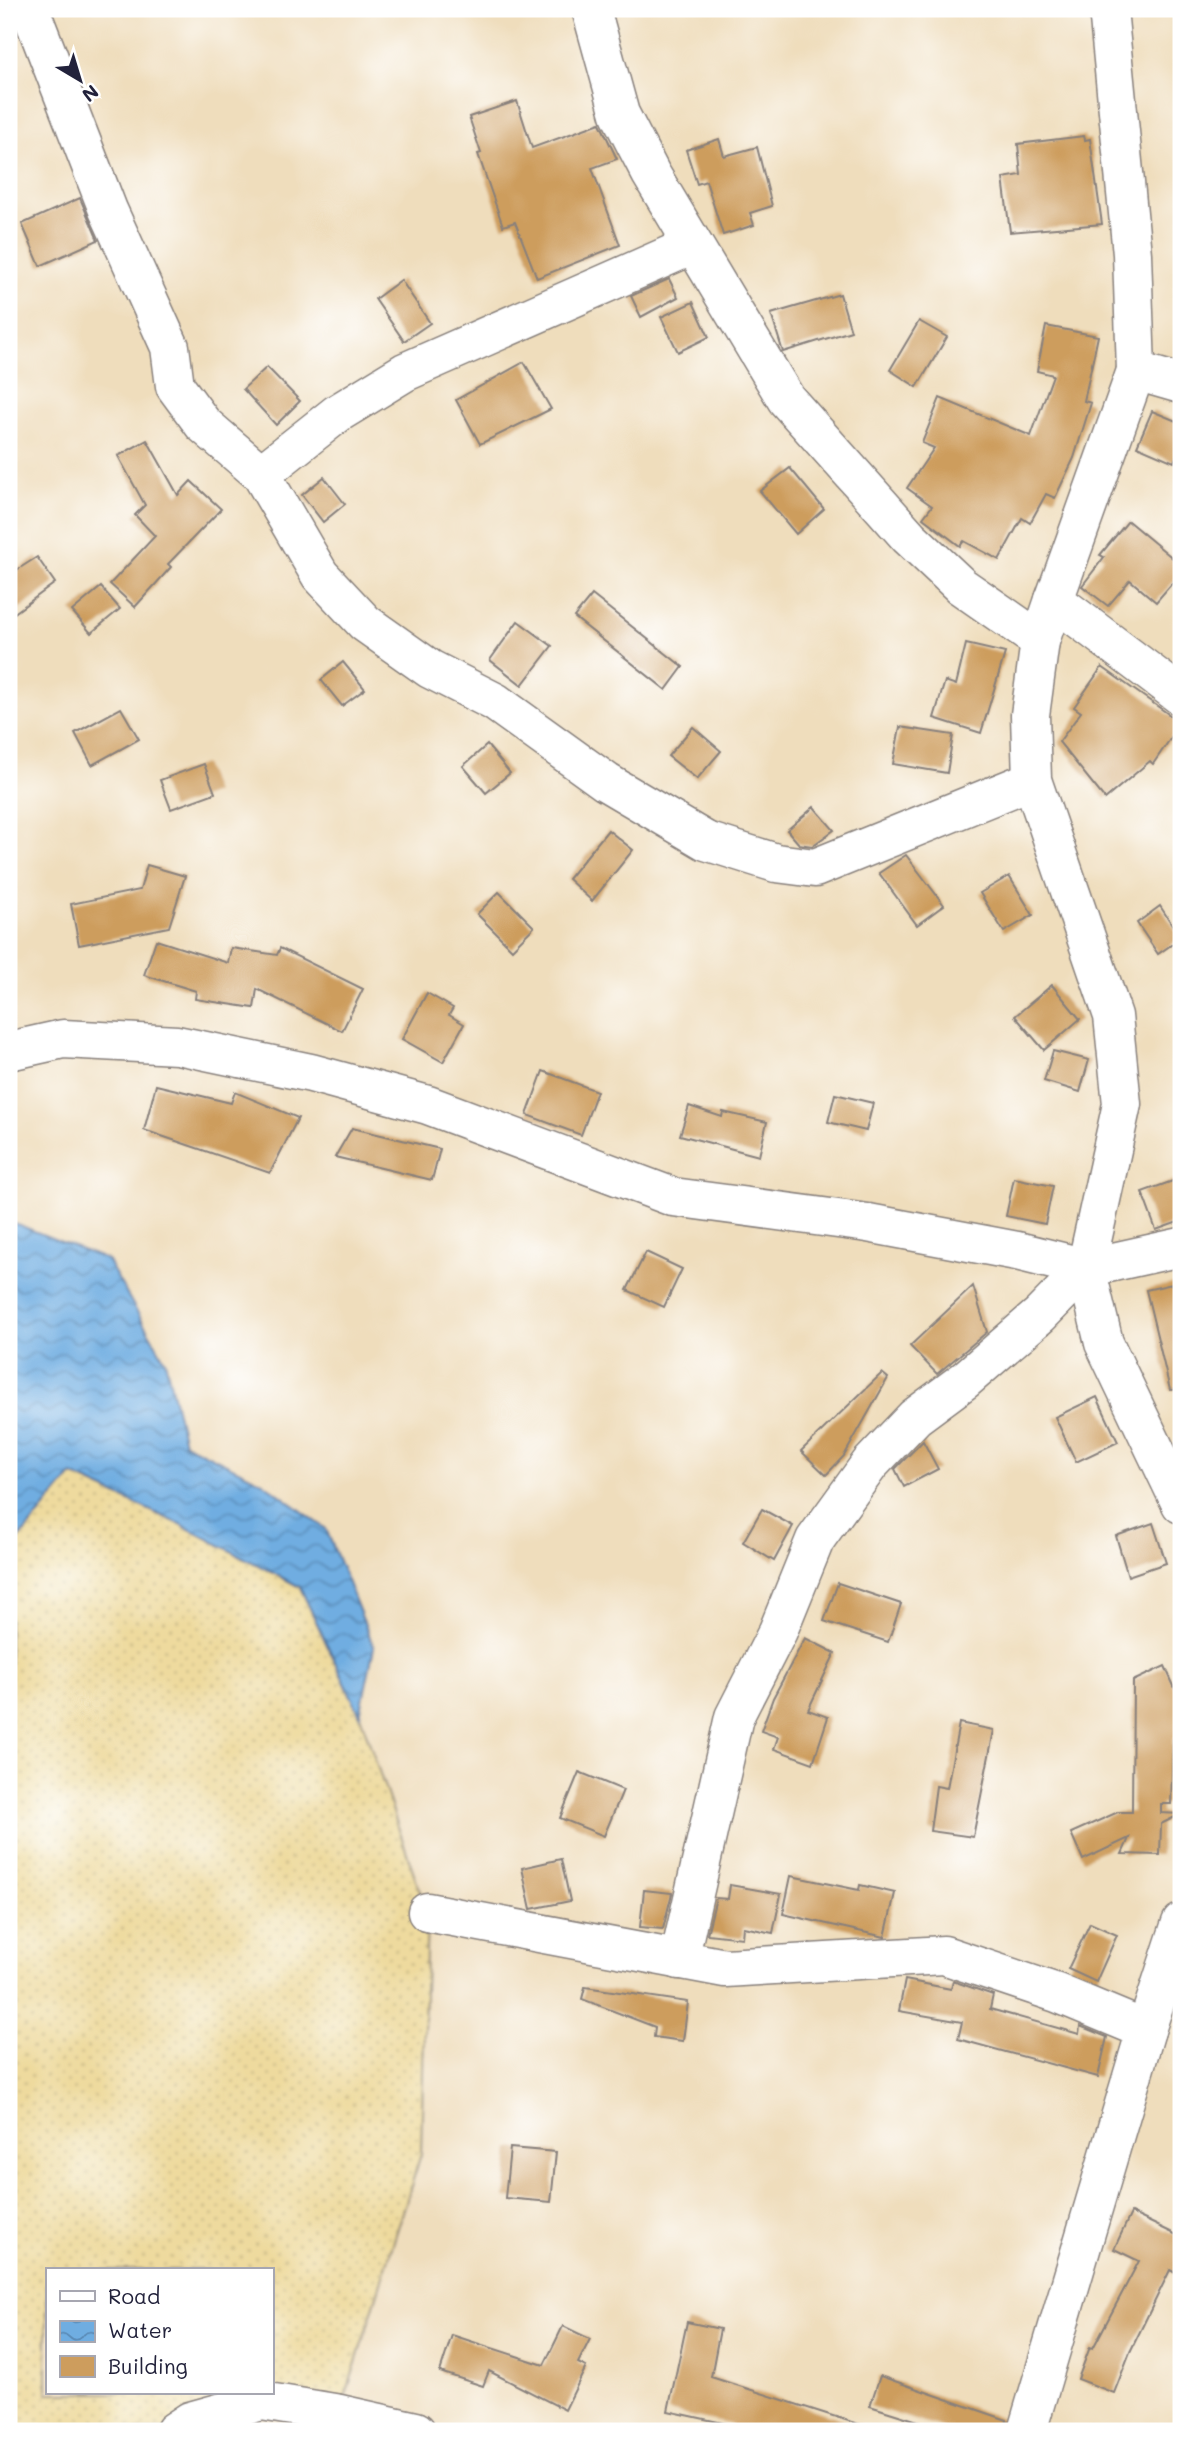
<svg xmlns="http://www.w3.org/2000/svg" width="1190" height="2440" viewBox="0 0 1190 2440" font-family="Mali,sans-serif">
	<style>
		.sand { fill: url(#sand-dots); stroke: #887e6c; stroke-width: 2; fill-rule: evenodd }
		.water { fill: url(#water-waves); stroke: #48688e; stroke-width: 2 }
		.building { fill: #cd9d5d }
		.lines { fill: none; stroke-linecap: round; stroke-linejoin: round }
		.street-casing { stroke: #88807c; stroke-width: 41 }
		.street { stroke: #fff; stroke-width: 38 }
	</style>
	<defs>
		<pattern id="sand-dots" width="8" height="8" patternUnits="userSpaceOnUse" patternTransform="scale(1.75)"><rect width="8" height="8" fill="#eeda9e"/><path d="M2 2h.1M6 6h.1" fill="none" stroke="#ccbb89" stroke-width="1.8" stroke-linecap="round"/></pattern>
		<pattern id="water-waves" width="16" height="10" patternUnits="userSpaceOnUse" patternTransform="scale(1.75)"><rect width="16" height="10" fill="#6fade1"/><path d="M0 5q4-4 8 0t8 0" fill="none" stroke="#5b8cb8"/></pattern>
	</defs>
	<rect width="100%" height="100%" fill="#fff"/>
	<filter id="ink" filterUnits="userSpaceOnUse"><feTurbulence type="fractalNoise" baseFrequency=".0143" numOctaves="2"/><feDisplacementMap in="SourceGraphic" scale="14" xChannelSelector="R" yChannelSelector="G"/><feConvolveMatrix kernelMatrix="1 2 1 2 8 2 1 2 1" color-interpolation-filters="sRGB"/></filter>
	<filter id="wash" filterUnits="userSpaceOnUse"><feTurbulence type="fractalNoise" baseFrequency=".00686" numOctaves="4" result="noise"/><feDisplacementMap in="SourceGraphic" scale="28" xChannelSelector="R" yChannelSelector="G"/><feGaussianBlur stdDeviation="1.57" result="paint"/><feColorMatrix in="noise" values="0 0 0 0 0 0 0 0 0 0 0 0 0 0 0 0 0 1.4 0 .05"/><feComposite in="paint" operator="in"/></filter>
	<g filter="url(#wash)">
		<rect width="100%" height="100%" fill="#efddbc"/>
		<path class="sand" d="M 72,1475 L 180,1524 L 300,1587 L 360,1715 L 427,1912 L 421,2154 L 340,2414 L 262,2401 L 175,2431 L 9,2431 L 9,1551 ZM 47,2270 L 271,2270 L 271,2393 L 47,2393 Z"/>
		<path class="water" d="M 9,1221 L 107,1260 L 165,1360 L 184,1443 L 263,1482 L 326,1529 L 374,1647 L 360,1715 L 300,1587 L 180,1524 L 72,1475 L 9,1551 Z"/>
		<g id="blocks">
			<g class="building">
				<path d="M 517,101 L 532,148 L 600,123 L 617,159 L 592,168 L 620,245 L 537,278 L 515,222 L 503,226 L 478,154 L 481,153 L 469,117 Z"/>
				<path d="M 1084,136 L 1085,140 L 1090,139 L 1102,224 L 1010,232 L 1003,178 L 1021,175 L 1018,144 Z"/>
				<path d="M 719,139 L 724,156 L 757,147 L 772,206 L 750,213 L 754,225 L 723,235 L 706,181 L 697,184 L 686,150 Z"/>
				<path d="M 80,198 L 98,240 L 40,266 L 22,224 Z"/>
				<path d="M 669,279 L 678,297 L 641,317 L 631,296 Z"/>
				<path d="M 401,280 L 430,323 L 404,341 L 375,299 Z"/>
				<path d="M 840,294 L 851,331 L 783,352 L 771,314 Z"/>
				<path d="M 693,302 L 709,337 L 678,352 L 661,317 Z"/>
				<path d="M 919,321 L 947,337 L 917,387 L 890,370 Z"/>
				<path d="M 1046,326 L 1098,336 L 1084,401 L 1091,403 L 1074,458 L 1055,498 L 1046,494 L 1030,523 L 1022,518 L 999,560 L 964,541 L 960,546 L 923,518 L 932,506 L 907,488 L 934,448 L 922,443 L 940,398 L 1031,436 L 1053,375 L 1037,371 Z"/>
				<path d="M 524,362 L 551,409 L 480,444 L 456,400 Z"/>
				<path d="M 267,367 L 300,401 L 276,425 L 243,389 Z"/>
				<path d="M 1152,411 L 1181,423 L 1181,445 L 1174,462 L 1137,446 Z"/>
				<path d="M 147,440 L 178,495 L 191,481 L 221,509 L 168,564 L 171,567 L 135,607 L 110,584 L 155,536 L 135,515 L 145,505 L 118,456 Z"/>
				<path d="M 790,468 L 824,509 L 796,534 L 760,491 Z"/>
				<path d="M 324,477 L 345,504 L 323,522 L 302,495 Z"/>
				<path d="M 1128,521 L 1181,565 L 1181,573 L 1156,602 L 1130,580 L 1108,606 L 1082,586 L 1104,557 L 1100,555 Z"/>
				<path d="M 37,557 L 55,583 L 9,617 L 9,575 Z"/>
				<path d="M 101,587 L 120,609 L 91,633 L 72,611 Z"/>
				<path d="M 592,595 L 683,667 L 666,690 L 574,617 Z"/>
				<path d="M 518,621 L 552,646 L 522,685 L 490,660 Z"/>
				<path d="M 966,644 L 1005,653 L 981,733 L 934,718 L 945,681 L 956,685 Z"/>
				<path d="M 343,662 L 365,689 L 342,706 L 321,680 Z"/>
				<path d="M 1102,667 L 1181,723 L 1153,764 L 1150,761 L 1105,799 L 1059,742 L 1081,712 L 1074,707 Z"/>
				<path d="M 121,708 L 139,739 L 92,765 L 75,733 Z"/>
				<path d="M 693,727 L 721,751 L 697,779 L 668,756 Z"/>
				<path d="M 900,727 L 953,735 L 947,773 L 893,764 Z"/>
				<path d="M 487,745 L 510,773 L 486,793 L 463,766 Z"/>
				<path d="M 204,764 L 215,793 L 171,809 L 160,780 Z"/>
				<path d="M 814,807 L 834,830 L 812,846 L 799,844 L 787,830 Z"/>
				<path d="M 608,830 L 633,850 L 592,901 L 568,879 Z"/>
				<path d="M 906,855 L 944,905 L 917,925 L 879,873 Z"/>
				<path d="M 147,865 L 185,876 L 169,927 L 79,945 L 71,904 L 140,890 Z"/>
				<path d="M 1009,876 L 1033,915 L 1004,932 L 980,893 Z"/>
				<path d="M 499,892 L 534,927 L 512,949 L 477,914 Z"/>
				<path d="M 1160,906 L 1181,938 L 1158,954 L 1137,923 Z"/>
				<path d="M 156,940 L 228,963 L 231,948 L 277,955 L 280,948 L 363,989 L 342,1031 L 257,989 L 254,1008 L 195,999 L 196,991 L 144,975 Z"/>
				<path d="M 1052,985 L 1080,1019 L 1044,1050 L 1015,1016 Z"/>
				<path d="M 427,993 L 453,1008 L 449,1015 L 464,1024 L 443,1062 L 402,1039 Z"/>
				<path d="M 1053,1051 L 1089,1060 L 1080,1092 L 1044,1081 Z"/>
				<path d="M 543,1071 L 597,1091 L 581,1135 L 527,1115 Z"/>
				<path d="M 156,1085 L 231,1103 L 235,1092 L 298,1118 L 270,1173 L 144,1130 Z"/>
				<path d="M 835,1094 L 873,1103 L 866,1131 L 828,1122 Z"/>
				<path d="M 689,1106 L 722,1117 L 723,1112 L 767,1122 L 759,1156 L 680,1135 Z"/>
				<path d="M 352,1128 L 440,1149 L 432,1180 L 335,1157 Z"/>
				<path d="M 1014,1178 L 1053,1186 L 1045,1224 L 1006,1216 Z"/>
				<path d="M 1181,1178 L 1181,1221 L 1156,1230 L 1142,1192 Z"/>
				<path d="M 646,1252 L 682,1269 L 664,1307 L 627,1290 Z"/>
				<path d="M 1181,1282 L 1181,1389 L 1170,1390 L 1146,1290 Z"/>
				<path d="M 973,1286 L 987,1332 L 937,1374 L 910,1346 Z"/>
				<path d="M 882,1373 L 888,1378 L 844,1456 L 826,1475 L 801,1451 Z"/>
				<path d="M 1097,1397 L 1118,1442 L 1076,1462 L 1055,1417 Z"/>
				<path d="M 923,1441 L 938,1469 L 904,1487 L 895,1469 Z"/>
				<path d="M 762,1509 L 793,1526 L 774,1561 L 743,1542 Z"/>
				<path d="M 1153,1523 L 1166,1563 L 1128,1576 L 1116,1536 Z"/>
				<path d="M 838,1583 L 901,1604 L 888,1642 L 824,1621 Z"/>
				<path d="M 805,1638 L 835,1653 L 808,1710 L 828,1717 L 813,1763 L 774,1749 L 778,1737 L 761,1731 L 773,1698 Z"/>
				<path d="M 1165,1666 L 1181,1702 L 1181,1737 L 1173,1739 L 1171,1804 L 1161,1804 L 1161,1813 L 1181,1814 L 1161,1824 L 1160,1855 L 1122,1854 L 1129,1838 L 1083,1860 L 1071,1833 L 1118,1812 L 1132,1812 L 1133,1681 Z"/>
				<path d="M 959,1723 L 994,1730 L 973,1837 L 930,1831 L 936,1786 L 947,1788 Z"/>
				<path d="M 579,1772 L 623,1790 L 604,1836 L 560,1818 Z"/>
				<path d="M 561,1859 L 570,1901 L 531,1909 L 522,1868 Z"/>
				<path d="M 791,1876 L 859,1890 L 860,1885 L 895,1893 L 885,1937 L 783,1914 Z"/>
				<path d="M 730,1885 L 781,1894 L 773,1933 L 743,1927 L 742,1938 L 707,1934 L 716,1898 L 728,1899 Z"/>
				<path d="M 644,1890 L 672,1893 L 663,1929 L 640,1927 Z"/>
				<path d="M 1090,1923 L 1117,1935 L 1096,1982 L 1068,1969 Z"/>
				<path d="M 905,1980 L 951,1989 L 953,1981 L 993,1995 L 990,2009 L 1079,2034 L 1080,2026 L 1107,2037 L 1098,2077 L 958,2039 L 962,2022 L 899,2011 Z"/>
				<path d="M 585,1987 L 688,2002 L 683,2041 L 654,2037 L 655,2027 L 582,1999 Z"/>
				<path d="M 510,2148 L 556,2152 L 551,2202 L 505,2198 Z"/>
				<path d="M 1131,2213 L 1181,2237 L 1181,2276 L 1170,2270 L 1130,2352 L 1114,2393 L 1078,2379 L 1090,2347 L 1093,2348 L 1139,2261 L 1114,2249 Z"/>
				<path d="M 687,2322 L 720,2329 L 711,2377 L 861,2425 L 860,2431 L 730,2431 L 732,2425 L 668,2411 Z"/>
				<path d="M 563,2326 L 590,2339 L 578,2363 L 586,2367 L 565,2410 L 489,2371 L 483,2386 L 440,2372 L 452,2335 L 544,2365 Z"/>
				<path d="M 880,2376 L 1007,2420 L 1006,2431 L 950,2431 L 870,2406 Z"/>
			</g>
		</g>
	</g>
	<g filter="url(#ink)">
		<use href="#blocks" fill-opacity="0" stroke="#88807c" stroke-width="2"/>
		<g class="lines">
			<defs>
				<g id="street">
					<path d="M 30,9 L 108,210 L 170,347 L 175,386 L 203,424 L 261,474 L 320,575 L 365,623 L 430,669 L 495,702 L 606,782 L 706,841 L 776,863 L 815,868 L 1032,780"/>
					<path d="M 591,9 L 620,114 L 651,174 L 786,399 L 909,537 L 961,586 L 1040,641"/>
					<path d="M 1108,9 L 1132,254 L 1136,371 L 1181,384"/>
					<path d="M 1136,371 L 1054,600 L 1181,696"/>
					<path d="M 261,474 L 338,413 L 405,372 L 693,245"/>
					<path d="M 1054,600 L 1040,641 L 1030,715 L 1032,780 L 1113,1016 L 1122,1104 L 1086,1268 L 1104,1343 L 1181,1504"/>
					<path d="M 9,1051 L 63,1039 L 177,1045 L 311,1073 L 428,1105 L 673,1197 L 868,1223 L 1017,1251 L 1086,1268 L 1181,1247"/>
					<path d="M 427,1912 L 725,1968 L 944,1955 L 1057,1993 L 1146,2030"/>
					<path d="M 679,1960 L 734,1717 L 778,1631 L 815,1540 L 870,1464 L 915,1417 L 965,1380 L 1040,1315 L 1086,1268"/>
					<path d="M 175,2431 L 190,2421 L 262,2401 L 340,2414 L 416,2431"/>
					<path d="M 1027,2431 L 1146,2030 L 1181,1923"/>
				</g>
			</defs>
			<use href="#street" class="street-casing"/>
			<use href="#street" class="street"/>
		</g>
	</g>
	<rect width="1190" height="2440" fill="none" stroke="#fff" stroke-width="35"/>
	<rect x="46" y="2268" width="228" height="126" fill="#ffffff" stroke="#a7a7b1" stroke-width="2"/>
	<rect x="60" y="2291" width="35" height="10" fill="#ffffff" stroke="#a7a7b1" stroke-width="2"/>
	<text x="108" y="2304" font-size="21" fill="#22223b">Road</text>
	<rect x="60" y="2321" width="35" height="21" fill="url(#water-waves)" stroke="#a7a7b1" stroke-width="2"/>
	<text x="108" y="2338" font-size="21" fill="#22223b">Water</text>
	<rect x="60" y="2356" width="35" height="21" fill="#cd9d5d" stroke="#a7a7b1" stroke-width="2"/>
	<text x="108" y="2374" font-size="21" fill="#22223b">Building</text>
	<g transform="translate(80 80) rotate(142)" stroke="#ffffff" stroke-width="5" paint-order="stroke">
	<path d="M0-5L12 26L0 18L-12 26Z" fill="#22223b"/>
	<text y="-10" font-size="19" font-weight="bold" text-anchor="middle" fill="#22223b">N</text>
	</g>
</svg>
